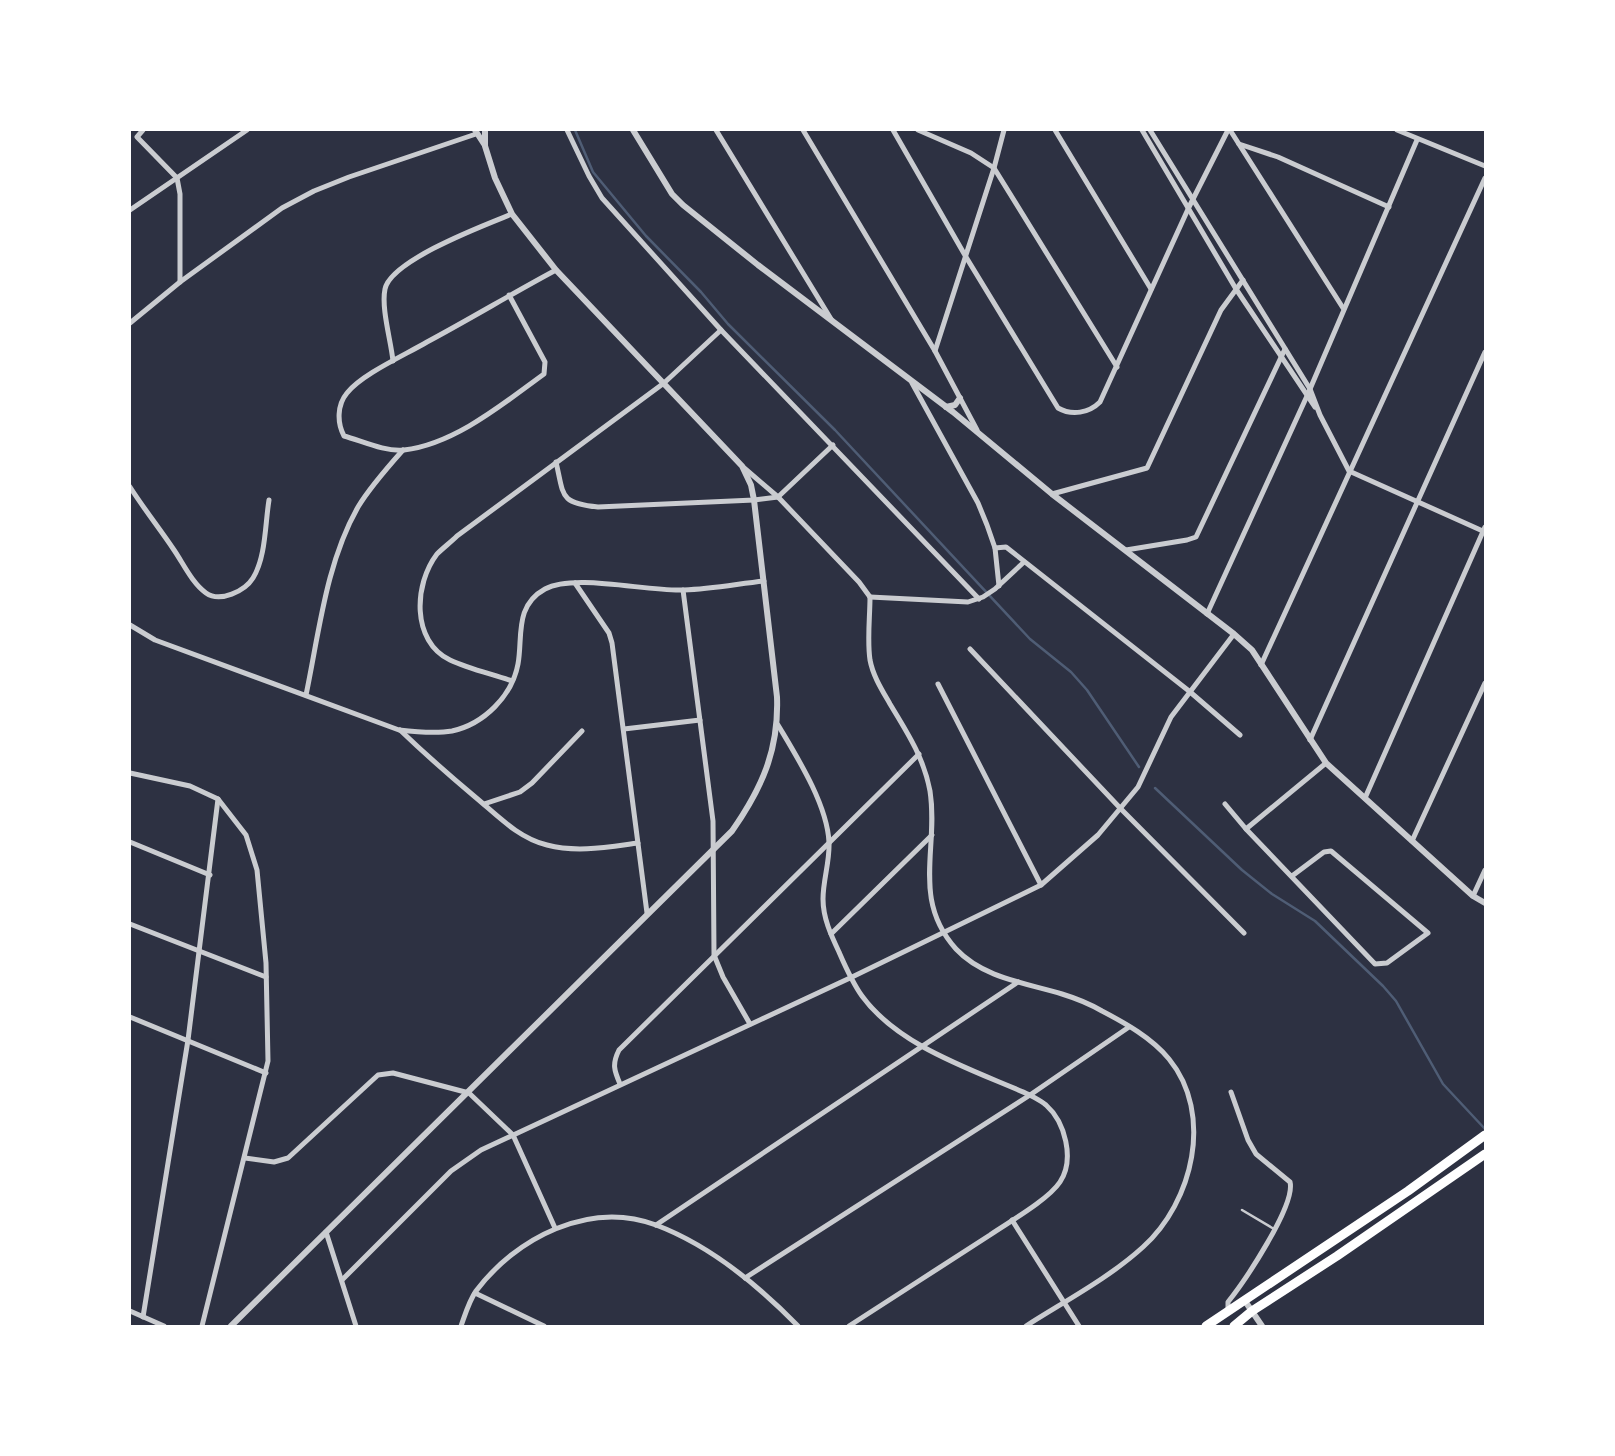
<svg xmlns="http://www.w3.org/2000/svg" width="1615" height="1456" viewBox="0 0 1615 1456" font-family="'Source Sans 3',sans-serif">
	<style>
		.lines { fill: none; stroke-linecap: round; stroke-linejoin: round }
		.stream { stroke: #4f5d75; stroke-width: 2.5 }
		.service { stroke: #caccd0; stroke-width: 2.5 }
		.minor { stroke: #caccd0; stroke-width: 5 }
		.tertiary { stroke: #caccd0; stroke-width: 6 }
		.trunk { stroke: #fff; stroke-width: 9 }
	</style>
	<rect width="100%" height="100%" fill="#2d3142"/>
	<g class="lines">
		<g class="stream">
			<path d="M 575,130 L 593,172 L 646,236 L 701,292 L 728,324 L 835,430 L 1030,639 L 1071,672 L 1087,690 L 1139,767"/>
			<path d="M 1155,788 L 1242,870 L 1272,894 L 1315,921 L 1383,986 L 1396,1001 L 1443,1084 L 1485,1129"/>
		</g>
		<path class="service" d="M 1242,1210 L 1274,1229"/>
		<g class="minor">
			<path d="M 143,130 L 137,137 L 177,178 L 180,194 L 180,282"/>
			<path d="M 567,130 L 589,176 L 602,198 L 721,330 L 979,599"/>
			<path d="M 716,130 L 831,319"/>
			<path d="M 803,130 L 935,351 L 977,430"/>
			<path d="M 893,130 L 966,257 L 1058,408 C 1072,416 1089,413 1100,402 L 1189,207 L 1228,130"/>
			<path d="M 918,130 L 971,153 L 994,168 L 1117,367"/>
			<path d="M 1055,130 L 1151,289"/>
			<path d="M 1142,130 L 1236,289 L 1315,407"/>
			<path d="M 1150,130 L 1310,389 L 1320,415 L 1349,471 L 1485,532"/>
			<path d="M 1230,130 L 1343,308"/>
			<path d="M 1397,130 L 1485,166"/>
			<path d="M 1239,144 L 1278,157 L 1389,207"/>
			<path d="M 130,210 L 247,130"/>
			<path d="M 509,295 L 545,362 L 544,374 C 504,403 455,444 404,450 C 385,452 362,441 344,436 C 337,423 337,405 347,393 C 362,374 405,355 427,342 C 470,319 513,293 556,270"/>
			<path d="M 130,323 L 180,282 L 282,208 L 314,191 L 349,177 L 476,134"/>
			<path d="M 935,351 L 994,168 L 1004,130"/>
			<path d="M 393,361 C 391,341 381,308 385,289 C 391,260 485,225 512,214"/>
			<path d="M 912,383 L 978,503 L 987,525 L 995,548 L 999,586"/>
			<path d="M 556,462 C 564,496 559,503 598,507 L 754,500 L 778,497"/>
			<path d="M 743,467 L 778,497 L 859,582 L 870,597"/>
			<path d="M 130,487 C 144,509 160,529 174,550 C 183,563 192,583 206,593 C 220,603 245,591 253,578 C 266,557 265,524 269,500"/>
			<path d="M 1052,494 L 1147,468 L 1221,310 L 1243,280"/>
			<path d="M 778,497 L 833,445"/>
			<path d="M 995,548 L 1006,547 L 1189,691 L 1240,735"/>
			<path d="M 1126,550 L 1187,540 L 1196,537 L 1285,349"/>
			<path d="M 575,583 L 609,633 L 612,643 L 647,913"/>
			<path d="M 683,590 L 713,821 L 714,955 L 723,977 L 750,1024"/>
			<path d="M 870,597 C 870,617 867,640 870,660 C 873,676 882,690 890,704 C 907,732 924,758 930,791 C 939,848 911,899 956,949 C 983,978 1026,983 1062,994 C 1075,998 1090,1004 1102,1011 C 1125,1023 1152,1038 1169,1059 C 1214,1114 1193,1202 1143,1247 C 1109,1278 1065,1301 1026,1326"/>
			<path d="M 870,597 L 968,602 L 983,597 L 995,589 L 1024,562"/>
			<path d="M 1207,614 L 1307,396 L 1417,140"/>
			<path d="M 130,625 L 155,640 L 399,730 C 416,732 435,734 452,731 C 484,724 512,696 518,664 C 523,637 514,606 545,589 C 575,573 648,592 684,590 C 711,589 737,584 764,581"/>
			<path d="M 970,649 L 1121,809 L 1244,933"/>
			<path d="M 1261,665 L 1485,178"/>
			<path d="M 512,681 C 492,674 469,669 450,660 C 411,641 414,584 437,554 C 443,548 451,542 457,536 L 664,383 L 721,330"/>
			<path d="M 938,684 L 1041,885"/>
			<path d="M 306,695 C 319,633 326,563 358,507 C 370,487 387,468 403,450"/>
			<path d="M 778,725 C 797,757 827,804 829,842 C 830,861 823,880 823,899 C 823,918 831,935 839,952 C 846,968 852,982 862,996 C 899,1047 974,1070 1030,1095 C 1035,1098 1041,1101 1046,1105 C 1065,1122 1075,1159 1060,1182 C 1048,1200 1009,1222 990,1235 C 943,1265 896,1296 849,1326"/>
			<path d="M 624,729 L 700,720"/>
			<path d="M 400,730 C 424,753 449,775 474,796 C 497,815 518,838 547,845 C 577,853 608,847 638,843"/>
			<path d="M 1310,740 L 1485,352"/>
			<path d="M 130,773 L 190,786 L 218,799 L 246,835 L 257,870 L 266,963 L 268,1061 L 202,1326"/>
			<path d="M 1365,798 L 1485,527"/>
			<path d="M 484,804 L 520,792 L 532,783 L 582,731"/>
			<path d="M 1225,804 L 1246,829 L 1375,964 L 1387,963 L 1428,933 L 1331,851 L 1324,852 L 1292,876"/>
			<path d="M 1246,829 L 1326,763"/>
			<path d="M 1412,841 L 1485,683"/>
			<path d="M 130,842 L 210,875"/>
			<path d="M 1473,896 L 1485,870"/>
			<path d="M 130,924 L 266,977"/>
			<path d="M 831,934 L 932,835"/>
			<path d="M 130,1017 L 266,1073"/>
			<path d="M 620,1084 C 614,1070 612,1064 619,1050 L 919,754"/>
			<path d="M 245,1158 L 274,1162 L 288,1158 L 378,1075 L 393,1073 L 469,1093 L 513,1135 L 555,1228"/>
			<path d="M 1012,1220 L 1079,1326"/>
			<path d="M 656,1225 L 1018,982"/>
			<path d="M 326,1232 L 356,1326"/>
			<path d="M 745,1278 L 1030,1095 L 1129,1027"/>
			<path d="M 342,1280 L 451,1171 L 481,1150 L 850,978 L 1041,885 L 1098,835 L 1138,787 L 1171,717 L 1234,634"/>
			<path d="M 475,1293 L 544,1326"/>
			<path d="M 130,1311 L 164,1326"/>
			<path d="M 1228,1312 L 1228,1302 C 1244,1282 1296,1205 1290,1182 L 1256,1154 L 1248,1140 L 1231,1092"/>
			<path d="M 143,1317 L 188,1040 L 218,799"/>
			<path d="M 461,1326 C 465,1315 469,1301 476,1291 C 516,1238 589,1200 656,1225 C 709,1245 759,1286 798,1326"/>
		</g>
		<g class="tertiary">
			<path d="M 475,130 L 484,144"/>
			<path d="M 633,130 L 672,194 L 683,205 L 758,265 L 953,412 L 1052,494 L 1234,634 L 1252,650 L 1326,763 L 1473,896 L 1485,903"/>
			<path d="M 946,407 L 955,405 L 960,398"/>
			<path d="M 1245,1301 L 1262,1326"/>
			<path d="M 231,1326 L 732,831 C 762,788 779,750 777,697 L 754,500 L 751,485 L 742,466 L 556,270 L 512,214 L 495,178 L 485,146 L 485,130"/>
		</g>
		<g class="trunk">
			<path d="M 1206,1326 L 1408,1191 L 1485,1135"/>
			<path d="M 1234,1326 L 1252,1311 L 1337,1256 L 1485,1154"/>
		</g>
	</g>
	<rect width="1615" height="1456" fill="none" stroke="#ffffff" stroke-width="262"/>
</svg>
